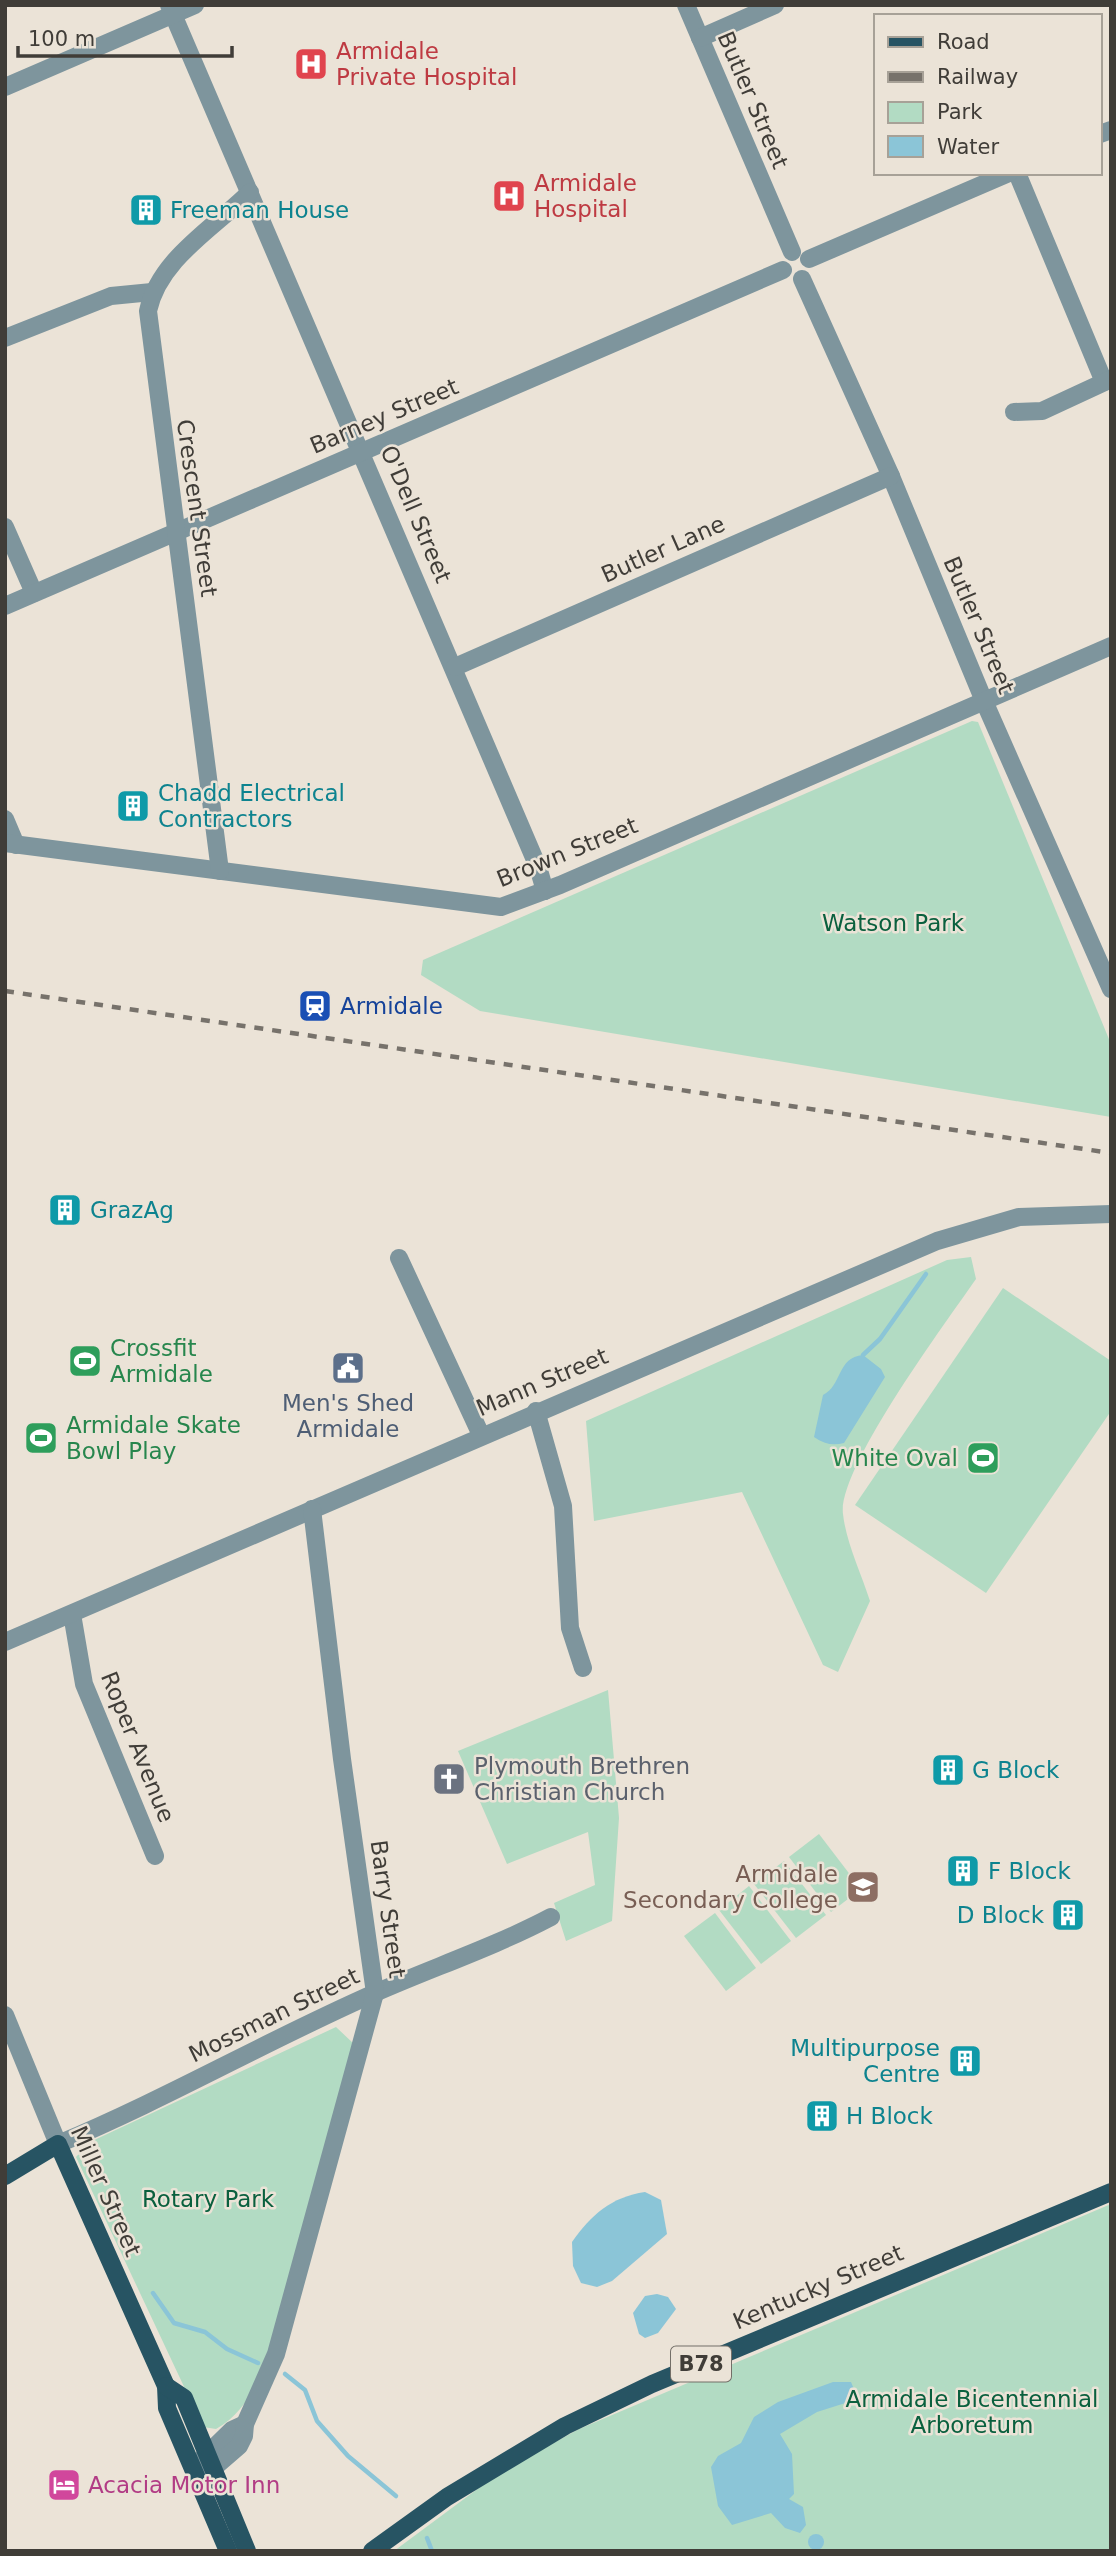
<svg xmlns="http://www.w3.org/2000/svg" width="1116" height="2556" viewBox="0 0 1116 2556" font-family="'DejaVu Sans',sans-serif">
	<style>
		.green { fill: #b2dbc3 }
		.water { fill: #8bc5d7 }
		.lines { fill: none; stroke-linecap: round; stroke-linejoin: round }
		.stream { stroke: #8bc5d7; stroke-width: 4.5 }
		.minor { stroke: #7e959d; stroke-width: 18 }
		.major { stroke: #275463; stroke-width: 18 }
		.rail { stroke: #77726b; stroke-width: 4.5; stroke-dasharray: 9 9; stroke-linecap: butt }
		.labels { text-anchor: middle; stroke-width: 5; stroke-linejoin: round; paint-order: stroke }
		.shield { fill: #ebe3d7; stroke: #736f68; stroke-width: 2 }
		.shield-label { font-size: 21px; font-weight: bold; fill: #403d38 }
		.health-label { font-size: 23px; fill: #be3a42; stroke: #ebe3d7; text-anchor: start }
		.street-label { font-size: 23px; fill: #403d38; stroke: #ebe3d7 }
		.culture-label { font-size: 23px; fill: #0d838f; stroke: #ebe3d7; text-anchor: start }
		.park-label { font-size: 23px; fill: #0a603e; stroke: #ebe3d7 }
		.transit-label { font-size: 23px; fill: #164399; stroke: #ebe3d7; text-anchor: start }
		.leisure-label { font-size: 23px; fill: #27864d; stroke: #ebe3d7; text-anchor: start }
		.service-label { font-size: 23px; fill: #4e5e75; stroke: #ebe3d7 }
		.worship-label { font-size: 23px; fill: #5b616d; stroke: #ebe3d7; text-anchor: start }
		.education-label { font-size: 23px; fill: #785e54; stroke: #ebe3d7; text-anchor: end }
		.hotel-label { font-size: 23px; fill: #b23c85; stroke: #ebe3d7; text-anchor: start }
	</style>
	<rect width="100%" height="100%" fill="#ebe3d7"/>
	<g class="green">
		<path d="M 972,721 L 978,722 L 1111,1044 L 1111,1117 L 480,1011 L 421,975 L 423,960 Z"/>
		<path d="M 971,1257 L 976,1279 C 947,1321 837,1469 843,1514 C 846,1542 861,1573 870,1601 L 838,1672 L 823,1665 L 742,1492 L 594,1521 L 586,1421 L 947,1260 Z"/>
		<path d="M 1003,1288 L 1111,1361 L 1111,1411 L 986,1593 L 855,1505 Z"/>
		<path d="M 608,1690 L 619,1818 L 612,1921 L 566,1941 L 554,1903 L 595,1885 L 588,1832 L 507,1864 L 458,1751 Z"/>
		<path d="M 819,1834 L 861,1889 L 831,1912 L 789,1857 Z"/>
		<path d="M 784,1861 L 826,1915 L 796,1938 L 754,1884 Z"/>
		<path d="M 749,1886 L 791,1941 L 761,1964 L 719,1910 Z"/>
		<path d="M 715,1913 L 756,1968 L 726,1991 L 684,1936 Z"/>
		<path d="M 336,2027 L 354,2044 L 271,2350 C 258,2382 247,2411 216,2429 L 203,2427 L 76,2157 L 90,2142 Z"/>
		<path d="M 1111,2204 L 1111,2551 L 394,2551 L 499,2473 L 579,2429 Z"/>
	</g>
	<g class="water">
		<path d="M 863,1355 L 881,1369 L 885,1377 L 844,1443 C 833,1446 824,1444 814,1437 L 823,1395 C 842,1386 837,1357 863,1355 Z"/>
		<path d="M 645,2192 L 661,2200 L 667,2234 L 612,2281 L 597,2287 L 581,2283 L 573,2266 L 572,2242 C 591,2215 611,2197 645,2192 Z"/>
		<path d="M 657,2294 L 668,2297 L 676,2309 L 658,2333 L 645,2338 L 639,2334 L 633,2313 L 645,2296 Z"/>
		<path d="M 833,2382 L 851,2382 L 858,2399 L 817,2412 L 780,2434 L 792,2454 L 794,2494 L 789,2499 L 803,2507 L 806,2525 L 800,2533 L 785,2528 L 771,2513 L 732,2525 L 718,2506 L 711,2467 L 718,2456 L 741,2443 L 754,2417 L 778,2402 Z"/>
		<circle cx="816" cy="2542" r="8"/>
	</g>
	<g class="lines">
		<g class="stream">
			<path d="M 863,1355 L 880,1339 L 926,1274"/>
			<path d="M 153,2293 L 174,2323 L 205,2332 L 227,2349 L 258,2363"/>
			<path d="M 285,2374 L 305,2390 L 317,2421 L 348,2456 L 396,2496"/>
			<path d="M 427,2538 L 432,2551"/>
		</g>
		<g class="minor">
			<path d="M 169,5 L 538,867 L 545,891"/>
			<path d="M 686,5 L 792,252"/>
			<path d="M 700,38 L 775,5"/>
			<path d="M 5,87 L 195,5"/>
			<path d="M 1100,134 L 1111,130"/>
			<path d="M 1017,173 L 1104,382"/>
			<path d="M 809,259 L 1009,173"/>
			<path d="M 802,279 L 890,474 L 984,701 L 1111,989"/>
			<path d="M 5,338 L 111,296 L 152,292"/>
			<path d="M 1014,412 L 1042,411 L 1111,379"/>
			<path d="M 5,527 L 34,593"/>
			<path d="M 5,606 L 783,270"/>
			<path d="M 455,667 L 891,476"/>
			<path d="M 5,819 L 16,845"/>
			<path d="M 5,843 L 501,907 L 560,885 L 1111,646"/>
			<path d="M 220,871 L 148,311 C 159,259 214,228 250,192"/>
			<path d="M 399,1258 L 481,1435"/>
			<path d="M 536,1411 L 563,1506 L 570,1628 L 583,1668"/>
			<path d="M 72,1614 L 84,1684 L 155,1856"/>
			<path d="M 5,1642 L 937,1241 L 1019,1217 L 1111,1214"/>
			<path d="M 5,2015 L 58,2144 C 166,2099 268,2040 375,1993 C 434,1967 494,1947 551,1917"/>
			<path d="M 193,2468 L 232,2430 L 245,2424"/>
			<path d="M 202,2478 L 239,2446 L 244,2436 L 245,2424 L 276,2354 L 375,1993 L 342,1759 L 312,1509"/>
		</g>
		<g class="major">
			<path d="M 5,2176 L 58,2144 L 166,2386 L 167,2408 L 228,2551"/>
			<path d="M 166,2386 L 184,2398 L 247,2551"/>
			<path d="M 372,2551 L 447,2497 L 565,2426 L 652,2384 L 1111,2192"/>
		</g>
		<path class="rail" d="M 5,991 L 1111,1153"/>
	</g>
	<defs>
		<symbol id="hospital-square" viewBox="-11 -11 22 22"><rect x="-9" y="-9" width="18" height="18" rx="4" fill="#e0444e" stroke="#ebe3d7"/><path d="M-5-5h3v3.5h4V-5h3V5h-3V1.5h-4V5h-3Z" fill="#fff"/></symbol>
		<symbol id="building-square" viewBox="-11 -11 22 22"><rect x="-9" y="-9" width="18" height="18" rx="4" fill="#0f9aa8" stroke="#ebe3d7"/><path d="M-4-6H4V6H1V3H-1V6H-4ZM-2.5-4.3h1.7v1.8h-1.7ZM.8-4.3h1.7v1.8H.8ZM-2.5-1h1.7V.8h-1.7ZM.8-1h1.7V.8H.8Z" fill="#fff"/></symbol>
		<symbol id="station-square" viewBox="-11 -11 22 22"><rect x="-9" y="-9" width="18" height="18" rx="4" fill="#1a4fb4" stroke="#ebe3d7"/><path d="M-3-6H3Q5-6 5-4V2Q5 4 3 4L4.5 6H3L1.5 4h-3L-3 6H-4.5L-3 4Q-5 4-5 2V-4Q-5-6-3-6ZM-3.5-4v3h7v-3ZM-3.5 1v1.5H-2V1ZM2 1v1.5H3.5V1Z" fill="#fff"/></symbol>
		<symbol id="stadium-square" viewBox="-11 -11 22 22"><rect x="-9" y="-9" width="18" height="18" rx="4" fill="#2e9e5b" stroke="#ebe3d7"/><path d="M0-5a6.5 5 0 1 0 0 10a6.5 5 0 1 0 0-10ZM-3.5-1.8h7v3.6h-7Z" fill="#fff"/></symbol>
		<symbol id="civic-square" viewBox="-11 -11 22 22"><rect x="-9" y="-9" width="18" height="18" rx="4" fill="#5c6f8a" stroke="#ebe3d7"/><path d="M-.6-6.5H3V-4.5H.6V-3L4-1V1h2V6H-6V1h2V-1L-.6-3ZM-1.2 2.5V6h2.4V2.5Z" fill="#fff"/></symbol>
		<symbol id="church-square" viewBox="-11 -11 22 22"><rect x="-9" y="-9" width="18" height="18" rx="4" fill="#6b7280" stroke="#ebe3d7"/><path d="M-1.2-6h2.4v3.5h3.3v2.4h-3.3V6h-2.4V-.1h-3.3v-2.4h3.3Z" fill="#fff"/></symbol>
		<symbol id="school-square" viewBox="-11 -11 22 22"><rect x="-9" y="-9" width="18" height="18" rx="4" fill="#8d6e63" stroke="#ebe3d7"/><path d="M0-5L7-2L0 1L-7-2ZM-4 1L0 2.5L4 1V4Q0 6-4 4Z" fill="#fff"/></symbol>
		<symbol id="hotel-square" viewBox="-11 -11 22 22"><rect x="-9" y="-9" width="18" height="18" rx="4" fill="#d1479c" stroke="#ebe3d7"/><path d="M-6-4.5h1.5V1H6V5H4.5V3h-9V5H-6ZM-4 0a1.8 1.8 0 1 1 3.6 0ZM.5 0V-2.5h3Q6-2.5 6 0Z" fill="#fff"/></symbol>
	</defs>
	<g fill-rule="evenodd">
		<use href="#hospital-square" x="292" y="45" width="38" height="38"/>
		<use href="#hospital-square" x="490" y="177" width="38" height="38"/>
		<use href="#building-square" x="127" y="191" width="38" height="38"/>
		<use href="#building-square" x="114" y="787" width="38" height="38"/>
		<use href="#station-square" x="296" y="987" width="38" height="38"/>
		<use href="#building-square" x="46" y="1191" width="38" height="38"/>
		<use href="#stadium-square" x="66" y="1342" width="38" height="38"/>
		<use href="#civic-square" x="329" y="1349" width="38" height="38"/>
		<use href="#stadium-square" x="22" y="1419" width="38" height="38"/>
		<use href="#stadium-square" x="964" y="1439" width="38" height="38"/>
		<use href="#building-square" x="929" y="1751" width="38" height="38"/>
		<use href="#church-square" x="430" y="1760" width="38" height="38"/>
		<use href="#building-square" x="944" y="1852" width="38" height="38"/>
		<use href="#school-square" x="844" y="1868" width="38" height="38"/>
		<use href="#building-square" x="1049" y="1896" width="38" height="38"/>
		<use href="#building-square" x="946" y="2042" width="38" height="38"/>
		<use href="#building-square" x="803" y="2097" width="38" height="38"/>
		<use href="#hotel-square" x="45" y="2466" width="38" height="38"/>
	</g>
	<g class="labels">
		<rect class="shield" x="671" y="2346.5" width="60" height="35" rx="5"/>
		<g class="shield-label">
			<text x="701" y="2371">B78</text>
		</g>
		<g class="health-label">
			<text x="336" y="59">Armidale<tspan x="336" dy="26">Private Hospital</tspan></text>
			<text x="534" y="191">Armidale<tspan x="534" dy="26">Hospital</tspan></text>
		</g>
		<g class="street-label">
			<text transform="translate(753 100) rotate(67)" y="8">Butler Street</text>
			<text transform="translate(384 416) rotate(-23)" y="8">Barney Street</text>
			<text transform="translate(197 508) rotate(82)" y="8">Crescent Street</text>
			<text transform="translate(416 514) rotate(67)" y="8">O'Dell Street</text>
			<text transform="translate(663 549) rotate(-24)" y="8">Butler Lane</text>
			<text transform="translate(979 625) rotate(67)" y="8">Butler Street</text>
			<text transform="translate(567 852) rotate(-22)" y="8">Brown Street</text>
			<text transform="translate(542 1382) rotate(-23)" y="8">Mann Street</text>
			<text transform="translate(138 1747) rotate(68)" y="8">Roper Avenue</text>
			<text transform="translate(388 1909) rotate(82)" y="8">Barry Street</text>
			<text transform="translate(274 2015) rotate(-26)" y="8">Mossman Street</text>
			<text transform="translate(106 2191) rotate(66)" y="8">Miller Street</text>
			<text transform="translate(818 2287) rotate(-23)" y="8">Kentucky Street</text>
		</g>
		<g class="culture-label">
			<text x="170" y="218">Freeman House</text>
			<text x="158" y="801">Chadd Electrical<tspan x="158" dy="26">Contractors</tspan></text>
			<text x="90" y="1218">GrazAg</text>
			<text x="972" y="1778">G Block</text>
			<text x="988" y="1879">F Block</text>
			<text x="1044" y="1923" text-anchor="end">D Block</text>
			<text x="940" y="2056" text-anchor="end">Multipurpose<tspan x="940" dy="26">Centre</tspan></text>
			<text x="846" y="2124">H Block</text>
		</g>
		<g class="park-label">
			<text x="893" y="931">Watson Park</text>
			<text x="208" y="2207">Rotary Park</text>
			<text x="972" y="2407">Armidale Bicentennial<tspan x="972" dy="26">Arboretum</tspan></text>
		</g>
		<g class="transit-label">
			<text x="340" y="1014">Armidale</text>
		</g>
		<g class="leisure-label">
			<text x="110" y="1356">Crossfit<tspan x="110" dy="26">Armidale</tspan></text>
			<text x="66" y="1433">Armidale Skate<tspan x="66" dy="26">Bowl Play</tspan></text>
			<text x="958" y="1466" text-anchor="end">White Oval</text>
		</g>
		<g class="service-label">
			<text x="348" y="1411">Men's Shed<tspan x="348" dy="26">Armidale</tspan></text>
		</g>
		<g class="worship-label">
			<text x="474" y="1774">Plymouth Brethren<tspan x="474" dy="26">Christian Church</tspan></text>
		</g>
		<g class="education-label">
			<text x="838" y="1882">Armidale<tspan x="838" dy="26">Secondary College</tspan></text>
		</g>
		<g class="hotel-label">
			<text x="88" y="2493">Acacia Motor Inn</text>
		</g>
	</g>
	<rect width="1116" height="2556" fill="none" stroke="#403d38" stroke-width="14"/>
	<rect x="874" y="14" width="228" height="161" fill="#ebe3d7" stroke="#a7a197" stroke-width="2"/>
	<rect x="888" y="37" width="35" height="10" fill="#275463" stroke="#a7a197" stroke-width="2"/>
	<text x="937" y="49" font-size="21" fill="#403d38">Road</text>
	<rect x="888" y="72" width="35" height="10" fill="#77726b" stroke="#a7a197" stroke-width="2"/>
	<text x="937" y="84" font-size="21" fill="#403d38">Railway</text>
	<rect x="888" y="102" width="35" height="21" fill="#b2dbc3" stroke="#a7a197" stroke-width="2"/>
	<text x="937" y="119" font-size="21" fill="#403d38">Park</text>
	<rect x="888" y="136" width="35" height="21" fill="#8bc5d7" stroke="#a7a197" stroke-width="2"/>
	<text x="937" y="154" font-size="21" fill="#403d38">Water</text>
	<path d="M18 46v10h214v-10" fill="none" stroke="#403d38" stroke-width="3.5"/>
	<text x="28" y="46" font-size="21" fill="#403d38" stroke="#ebe3d7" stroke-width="5" paint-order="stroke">100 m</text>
</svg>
